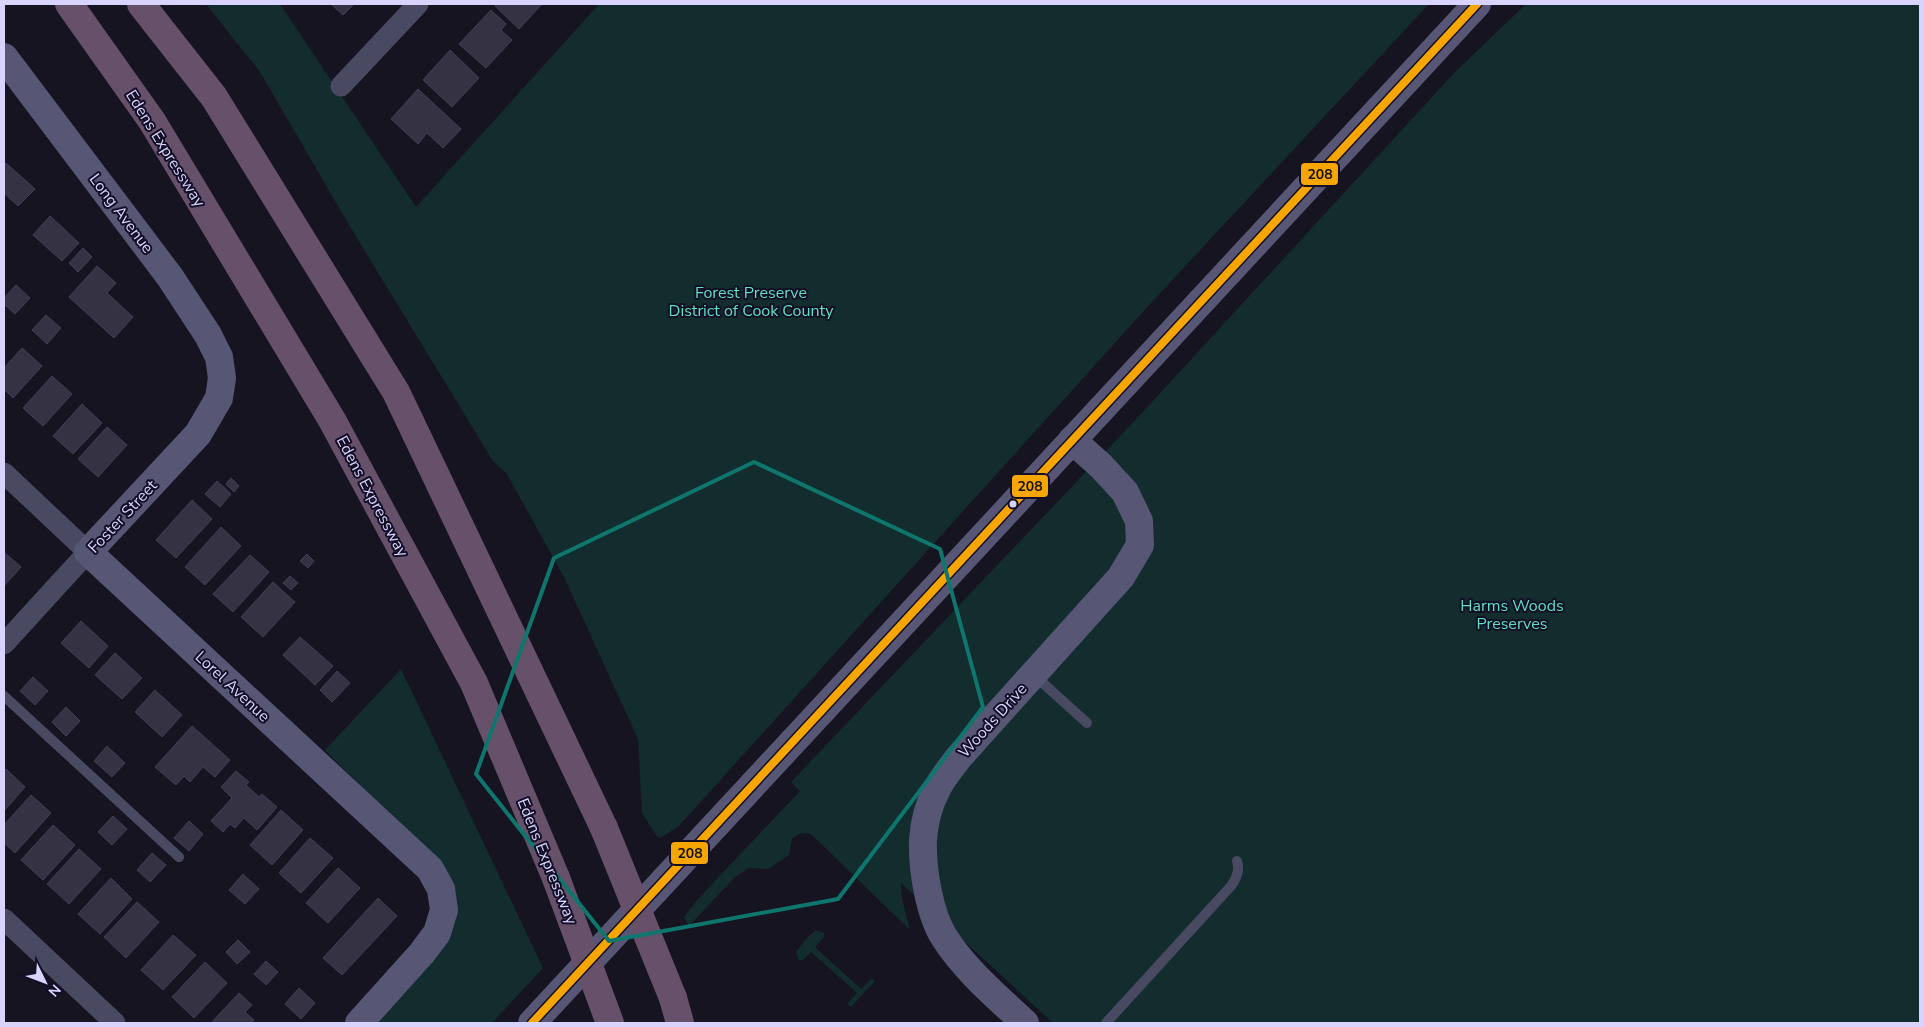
<svg xmlns="http://www.w3.org/2000/svg" width="1924" height="1027" viewBox="0 0 1924 1027" font-family="'Nunito Sans',sans-serif">
	<style>
		.green { fill: #132c2d }
		.building { fill: #343243; stroke: #433f54 }
		.lines { fill: none; stroke-linecap: round; stroke-linejoin: round }
		.lane { stroke: #4a4962; stroke-width: 10 }
		.street { stroke: #4a4962; stroke-width: 21 }
		.secondary { stroke: #575674; stroke-width: 28 }
		.highway { stroke: #67516a; stroke-width: 28 }
		.highway-bridge { stroke: #67516a; stroke-width: 28 }
		.bus-1-casing { stroke: #130f26; stroke-width: 11 }
		.bus-1 { stroke: #f7a600; stroke-width: 8 }
		.marked { fill: none; stroke: #0f766e; stroke-width: 4; stroke-linejoin: round }
		.bus-dot { fill: #d9d4ff; stroke: #130f26; stroke-width: 2 }
		.labels { text-anchor: middle; stroke-width: 4; stroke-linejoin: round; paint-order: stroke }
		.street-label { font-size: 16px; fill: #d9d4ff; stroke: #130f26 }
		.park-label { font-size: 16px; fill: #5fe0c0; stroke: #130f26 }
		.line-badge { stroke: #130f26; stroke-width: 2 }
		.pale-badge-label { font-size: 14px; text-anchor: middle; font-weight: bold; fill: #111 }
	</style>
	<rect width="100%" height="100%" fill="#161421"/>
	<g class="green">
		<path d="M 206,4 L 280,4 L 416,207 L 599,4 L 1429,4 L 1151,303 L 678,827 L 660,838 L 656,835 L 642,813 L 638,739 L 565,579 L 507,474 L 493,461 L 352,230 L 260,72 Z"/>
		<path d="M 1526,4 L 1920,4 L 1920,1023 L 1053,1023 L 901,883 L 902,899 L 910,930 L 811,834 L 801,833 L 792,838 L 789,855 L 768,869 L 749,868 L 735,877 L 689,926 L 684,917 L 697,900 L 800,791 L 791,782 L 1141,414 L 1455,72 Z"/>
		<path d="M 401,669 L 543,968 L 492,1023 L 375,1023 L 429,961 L 447,872 L 325,750 Z"/>
		<path d="M 816,930 L 824,933 L 824,937 L 815,947 L 861,989 L 871,979 L 874,980 L 874,982 L 852,1006 L 849,1007 L 848,1003 L 857,993 L 811,952 L 803,960 L 799,961 L 796,952 L 809,936 Z"/>
	</g>
	<g class="building">
		<path d="M 331,4 L 354,4 L 343,15 Z"/>
		<path d="M 497,4 L 542,4 L 519,29 L 495,6 Z"/>
		<path d="M 491,10 L 506,24 L 501,30 L 512,40 L 486,68 L 459,44 Z"/>
		<path d="M 450,50 L 479,78 L 452,107 L 423,80 Z"/>
		<path d="M 418,89 L 461,129 L 443,148 L 427,133 L 418,144 L 391,119 Z"/>
		<path d="M 6,163 L 35,189 L 18,206 L 4,193 L 4,166 Z"/>
		<path d="M 50,216 L 79,243 L 62,261 L 33,235 Z"/>
		<path d="M 83,248 L 92,257 L 78,272 L 69,263 Z"/>
		<path d="M 97,266 L 116,283 L 107,293 L 133,317 L 114,338 L 69,297 Z"/>
		<path d="M 16,285 L 30,298 L 15,314 L 4,304 L 4,298 Z"/>
		<path d="M 46,315 L 61,328 L 47,344 L 32,330 Z"/>
		<path d="M 22,348 L 42,366 L 13,398 L 4,389 L 4,368 Z"/>
		<path d="M 52,376 L 72,394 L 43,426 L 23,408 Z"/>
		<path d="M 82,404 L 102,423 L 73,454 L 53,436 Z"/>
		<path d="M 107,427 L 127,445 L 98,477 L 78,459 Z"/>
		<path d="M 231,478 L 239,486 L 234,492 L 226,484 Z"/>
		<path d="M 217,481 L 231,494 L 220,507 L 205,494 Z"/>
		<path d="M 192,500 L 212,519 L 176,558 L 156,540 Z"/>
		<path d="M 221,527 L 241,546 L 205,585 L 185,567 Z"/>
		<path d="M 4,552 L 21,567 L 4,586 Z"/>
		<path d="M 307,554 L 314,561 L 308,568 L 300,561 Z"/>
		<path d="M 250,555 L 269,572 L 233,612 L 213,594 Z"/>
		<path d="M 290,576 L 298,583 L 291,590 L 283,583 Z"/>
		<path d="M 273,582 L 295,602 L 263,637 L 241,617 Z"/>
		<path d="M 81,621 L 108,646 L 89,668 L 61,643 Z"/>
		<path d="M 300,637 L 333,666 L 315,685 L 283,655 Z"/>
		<path d="M 115,653 L 142,678 L 122,699 L 95,675 Z"/>
		<path d="M 337,671 L 350,683 L 332,702 L 320,690 Z"/>
		<path d="M 33,677 L 48,691 L 35,705 L 20,691 Z"/>
		<path d="M 155,690 L 182,715 L 162,737 L 135,712 Z"/>
		<path d="M 66,707 L 80,721 L 66,736 L 52,722 Z"/>
		<path d="M 192,726 L 230,760 L 215,777 L 203,767 L 190,782 L 184,776 L 176,785 L 155,767 Z"/>
		<path d="M 107,746 L 125,763 L 112,777 L 94,761 Z"/>
		<path d="M 6,769 L 25,787 L 4,811 L 4,771 Z"/>
		<path d="M 236,771 L 249,782 L 246,785 L 259,797 L 262,794 L 277,807 L 257,830 L 244,818 L 235,828 L 230,824 L 223,832 L 211,821 L 232,798 L 221,787 Z"/>
		<path d="M 31,795 L 51,813 L 15,853 L 4,843 L 4,825 Z"/>
		<path d="M 281,810 L 303,830 L 272,865 L 250,845 Z"/>
		<path d="M 113,816 L 127,829 L 112,845 L 98,832 Z"/>
		<path d="M 189,821 L 203,834 L 189,851 L 174,838 Z"/>
		<path d="M 53,825 L 75,845 L 43,880 L 21,860 Z"/>
		<path d="M 310,838 L 333,858 L 301,893 L 279,873 Z"/>
		<path d="M 79,849 L 101,869 L 69,904 L 47,884 Z"/>
		<path d="M 152,853 L 166,865 L 150,882 L 137,870 Z"/>
		<path d="M 338,868 L 360,888 L 328,923 L 306,903 Z"/>
		<path d="M 243,874 L 259,889 L 245,904 L 229,890 Z"/>
		<path d="M 111,878 L 132,899 L 100,934 L 78,914 Z"/>
		<path d="M 378,898 L 397,916 L 342,975 L 323,958 Z"/>
		<path d="M 137,902 L 159,922 L 126,958 L 104,937 Z"/>
		<path d="M 173,935 L 196,955 L 163,990 L 141,970 Z"/>
		<path d="M 238,940 L 250,952 L 237,964 L 226,952 Z"/>
		<path d="M 266,961 L 278,972 L 266,985 L 254,974 Z"/>
		<path d="M 205,962 L 227,983 L 194,1018 L 172,997 Z"/>
		<path d="M 299,988 L 315,1003 L 301,1019 L 285,1004 Z"/>
		<path d="M 239,993 L 252,1005 L 245,1012 L 254,1020 L 251,1023 L 211,1023 Z"/>
	</g>
	<g class="lines">
		<g class="lane">
			<path d="M 1034,675 L 1087,723"/>
			<path d="M 4,696 L 179,857"/>
			<path d="M 1106,1023 L 1231,886 C 1237,878 1240,870 1237,861"/>
		</g>
		<g class="street">
			<path d="M 341,86 L 418,4"/>
			<path d="M 4,473 L 88,552 L 4,644"/>
			<path d="M 4,919 L 115,1023"/>
		</g>
		<g class="secondary">
			<path d="M 4,57 L 170,277 L 208,335 L 219,357 L 222,378 L 219,398 L 198,434 L 88,552 L 430,869 L 441,889 L 444,910 L 437,933 L 422,953 L 359,1023"/>
			<path d="M 532,1023 L 1477,4"/>
			<path d="M 1025,1023 C 996,996 965,970 944,937 C 929,913 922,868 923,840 C 924,824 929,804 937,789 C 942,778 951,768 959,757 L 1121,577 L 1140,545 L 1139,521 L 1125,492 L 1101,466 L 1072,440"/>
		</g>
		<g class="highway">
			<path d="M 69,4 L 152,121 L 332,420 L 474,683 L 556,878"/>
			<path d="M 141,4 L 214,97 L 396,392 L 604,828"/>
			<path d="M 673,998 L 680,1023"/>
		</g>
		<g class="highway-bridge">
			<path d="M 604,828 L 673,998"/>
			<path d="M 556,878 L 610,1023"/>
		</g>
		<defs>
			<path id="bus-1" d="M 532,1023 L 1477,4"/>
		</defs>
		<use href="#bus-1" class="bus-1-casing"/>
		<use href="#bus-1" class="bus-1"/>
	</g>
	<path class="marked" d="M 754,462 L 940,549 L 983,707 L 838,899 L 609,941 L 476,774 L 554,558 Z"/>
	<circle class="bus-dot" cx="1013" cy="504" r="4.5"/>
	<g class="labels">
		<g class="street-label">
			<text transform="translate(166 148) rotate(58)" y="6">Edens Expressway</text>
			<text transform="translate(122 213) rotate(53)" y="6">Long Avenue</text>
			<text transform="translate(373 496) rotate(62)" y="6">Edens Expressway</text>
			<text transform="translate(122 516) rotate(-47)" y="6">Foster Street</text>
			<text transform="translate(233 686) rotate(43)" y="6">Lorel Avenue</text>
			<text transform="translate(992 720) rotate(-48)" y="6">Woods Drive</text>
			<text transform="translate(548 861) rotate(68)" y="6">Edens Expressway</text>
		</g>
		<g class="park-label">
			<text x="751" y="298">Forest Preserve<tspan x="751" dy="18">District of Cook County</tspan></text>
			<text x="1512" y="611">Harms Woods<tspan x="1512" dy="18">Preserves</tspan></text>
		</g>
	</g>
	<g class="line-badge">
		<rect x="1300" y="162" width="39" height="24" rx="5" fill="#f7a600"/>
		<rect x="1011" y="474" width="38" height="24" rx="5" fill="#f7a600"/>
		<rect x="670" y="841" width="39" height="24" rx="5" fill="#f7a600"/>
	</g>
	<g class="pale-badge-label">
		<text x="1320" y="179">208</text>
		<text x="1030" y="491">208</text>
		<text x="690" y="858">208</text>
	</g>
	<rect width="1924" height="1027" fill="none" stroke="#d9d4ff" stroke-width="10"/>
	<g transform="translate(45 982) rotate(132)" stroke="#130f26" stroke-width="4" paint-order="stroke">
	<path d="M0-4L9 19L0 12L-9 19Z" fill="#d9d4ff"/>
	<text y="-8" font-size="14" font-weight="bold" text-anchor="middle" fill="#d9d4ff">N</text>
	</g>
</svg>
